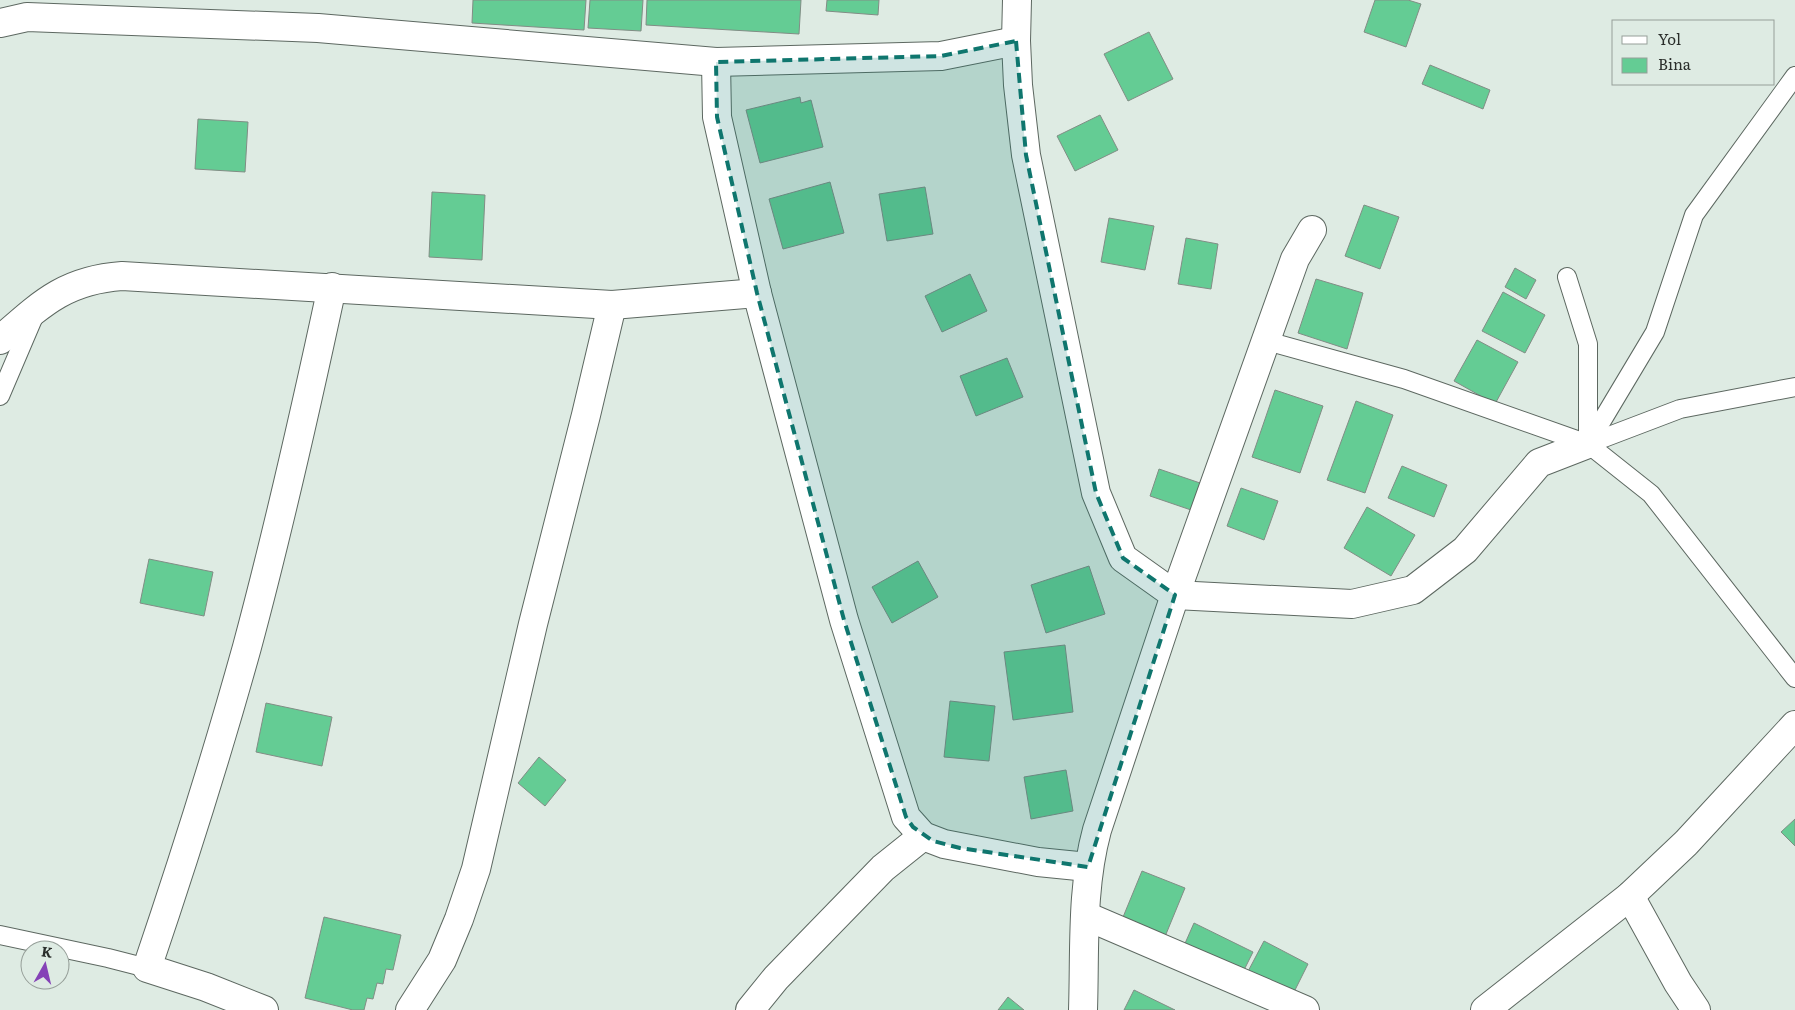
<svg xmlns="http://www.w3.org/2000/svg" width="1795" height="1010" viewBox="0 0 1795 1010" font-family="Literata,serif">
	<style>
		.building { fill: #64cc94; stroke: #818d85 }
		.lines { fill: none; stroke-linecap: round; stroke-linejoin: round }
		.service-casing { stroke: #5d6861; stroke-width: 20 }
		.minor-casing { stroke: #5d6861; stroke-width: 30 }
		.service { stroke: #fff; stroke-width: 18 }
		.minor { stroke: #fff; stroke-width: 28 }
		.marked { fill: #0f766e; fill-opacity: 0.2; stroke: #0f766e; stroke-width: 4; stroke-dasharray: 10 6; stroke-linejoin: round }
	</style>
	<rect width="100%" height="100%" fill="#deebe3"/>
	<g class="building">
		<path d="M 473,0 L 586,0 L 584,30 L 472,23 Z"/>
		<path d="M 590,0 L 643,0 L 641,31 L 588,28 Z"/>
		<path d="M 647,0 L 801,0 L 799,34 L 646,25 Z"/>
		<path d="M 827,0 L 879,0 L 878,15 L 826,11 Z"/>
		<path d="M 1375,0 L 1408,0 L 1421,4 L 1406,47 L 1364,32 Z"/>
		<path d="M 1149,32 L 1173,79 L 1128,101 L 1104,54 Z"/>
		<path d="M 1430,65 L 1490,90 L 1483,109 L 1422,84 Z"/>
		<path d="M 800,97 L 801,103 L 811,100 L 823,147 L 760,163 L 746,110 Z"/>
		<path d="M 1100,115 L 1118,150 L 1075,171 L 1057,136 Z"/>
		<path d="M 198,119 L 248,122 L 245,172 L 195,169 Z"/>
		<path d="M 830,182 L 844,233 L 783,249 L 769,199 Z"/>
		<path d="M 925,187 L 933,234 L 887,241 L 879,194 Z"/>
		<path d="M 432,192 L 485,195 L 482,260 L 429,257 Z"/>
		<path d="M 1364,205 L 1399,217 L 1380,269 L 1345,256 Z"/>
		<path d="M 1109,218 L 1154,226 L 1145,270 L 1101,262 Z"/>
		<path d="M 1186,238 L 1218,244 L 1211,289 L 1178,284 Z"/>
		<path d="M 1515,268 L 1536,280 L 1526,299 L 1505,287 Z"/>
		<path d="M 970,274 L 987,311 L 942,332 L 925,296 Z"/>
		<path d="M 1316,279 L 1363,293 L 1347,349 L 1298,333 Z"/>
		<path d="M 1503,292 L 1545,315 L 1525,353 L 1482,331 Z"/>
		<path d="M 1477,340 L 1518,362 L 1495,404 L 1454,381 Z"/>
		<path d="M 1007,358 L 1023,397 L 976,416 L 960,376 Z"/>
		<path d="M 1275,390 L 1323,406 L 1300,473 L 1252,457 Z"/>
		<path d="M 1356,401 L 1393,415 L 1365,493 L 1327,480 Z"/>
		<path d="M 1402,466 L 1447,485 L 1434,517 L 1388,498 Z"/>
		<path d="M 1159,469 L 1203,484 L 1194,511 L 1150,496 Z"/>
		<path d="M 1241,488 L 1278,501 L 1264,540 L 1227,526 Z"/>
		<path d="M 1367,507 L 1415,535 L 1391,576 L 1344,548 Z"/>
		<path d="M 149,559 L 213,572 L 204,616 L 140,603 Z"/>
		<path d="M 918,561 L 938,597 L 892,623 L 872,587 Z"/>
		<path d="M 1089,566 L 1105,614 L 1046,633 L 1031,585 Z"/>
		<path d="M 1065,645 L 1073,712 L 1013,720 L 1004,652 Z"/>
		<path d="M 950,701 L 995,706 L 989,761 L 944,757 Z"/>
		<path d="M 266,703 L 332,717 L 322,766 L 256,752 Z"/>
		<path d="M 539,757 L 566,780 L 545,806 L 518,783 Z"/>
		<path d="M 1066,770 L 1073,811 L 1031,819 L 1024,777 Z"/>
		<path d="M 1795,819 L 1795,846 L 1781,832 Z"/>
		<path d="M 1142,871 L 1185,888 L 1164,939 L 1121,922 Z"/>
		<path d="M 324,917 L 401,935 L 393,970 L 386,969 L 383,984 L 377,983 L 373,999 L 367,998 L 364,1010 L 353,1010 L 305,998 Z"/>
		<path d="M 1194,923 L 1253,952 L 1241,976 L 1183,948 Z"/>
		<path d="M 1264,941 L 1308,964 L 1289,1002 L 1244,979 Z"/>
		<path d="M 1134,990 L 1175,1010 L 1124,1010 Z"/>
		<path d="M 1008,997 L 1024,1010 L 998,1010 Z"/>
	</g>
	<g class="lines">
		<defs>
			<g id="service">
				<path d="M 1567,277 L 1588,344 L 1588,444 L 1651,494 L 1795,678"/>
				<path d="M 1267,341 L 1404,379 L 1588,444 L 1680,409 L 1795,387"/>
				<path d="M 0,396 L 35,314"/>
				<path d="M 1588,444 L 1655,332 L 1694,215 L 1795,76"/>
				<path d="M 0,935 L 108,958 L 147,968"/>
			</g>
			<g id="minor">
				<path d="M 1017,0 L 1016,41 L 1018,85 L 1026,155 L 1096,493 L 1123,558 L 1175,595 L 1352,604 L 1413,590 L 1465,550 L 1539,463 L 1588,444"/>
				<path d="M 0,23 L 27,17 L 318,28 L 716,62 L 941,56 L 1016,41"/>
				<path d="M 716,62 L 717,117 L 757,293 L 844,620 L 906,817 L 923,836 L 944,844 L 1038,862 L 1088,867"/>
				<path d="M 0,340 C 41,304 65,280 122,276 L 612,305 L 757,293"/>
				<path d="M 1630,896 L 1678,983 L 1696,1010"/>
				<path d="M 1086,916 L 1305,1010"/>
				<path d="M 264,1010 L 206,987 L 147,968 C 183,862 217,755 247,647 C 279,528 306,408 332,287"/>
				<path d="M 410,1010 L 442,960 L 459,919 L 476,869 L 533,624 L 586,415 L 612,305"/>
				<path d="M 750,1010 L 776,978 L 883,868 L 923,836"/>
				<path d="M 1083,1010 C 1085,950 1081,889 1097,830 L 1175,595 L 1295,259 L 1312,230"/>
				<path d="M 1485,1010 L 1630,896 L 1686,843 L 1795,725"/>
			</g>
		</defs>
		<use href="#service" class="service-casing"/>
		<use href="#minor" class="minor-casing"/>
		<use href="#service" class="service"/>
		<use href="#minor" class="minor"/>
	</g>
	<path class="marked" d="M 1016,41 L 1026,155 L 1096,493 L 1123,558 L 1175,595 L 1088,867 L 960,848 L 933,841 L 913,827 L 906,817 L 844,620 L 757,293 L 717,117 L 716,62 L 941,56 Z"/>
	<rect x="1612" y="20" width="162" height="65" fill="#deebe3" stroke="#969f99"/>
	<rect x="1622" y="36" width="25" height="8" fill="#ffffff" stroke="#969f99"/>
	<text x="1658" y="45" font-size="15" fill="#2a2e2b">Yol</text>
	<rect x="1622" y="58" width="25" height="15" fill="#64cc94" stroke="#969f99"/>
	<text x="1658" y="70" font-size="15" fill="#2a2e2b">Bina</text>
	<g transform="translate(45 965) rotate(8)"><circle r="24" fill="#deebe3" stroke="#969f99"/>
	<path d="M0-4L9 19L0 12L-9 19Z" fill="#8542b7"/>
	<text y="-8" font-size="14" font-weight="bold" text-anchor="middle" fill="#2a2e2b">K</text>
	</g>
</svg>
